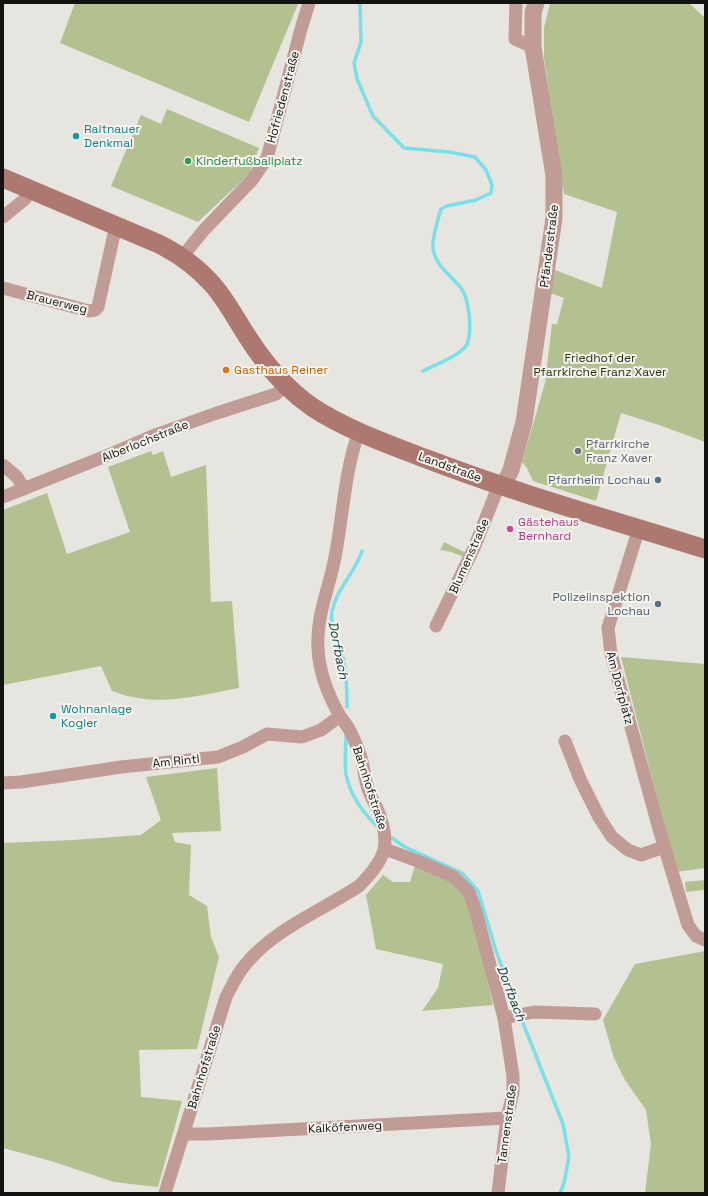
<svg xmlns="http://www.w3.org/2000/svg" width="708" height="1196" viewBox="0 0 708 1196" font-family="'Space Grotesk',sans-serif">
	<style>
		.green { fill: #b3c090 }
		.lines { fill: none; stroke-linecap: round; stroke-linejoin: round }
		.stream { stroke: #76e1e8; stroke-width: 3.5 }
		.minor { stroke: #c19c96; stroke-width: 13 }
		.tertiary { stroke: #c19c96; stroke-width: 17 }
		.secondary { stroke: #ac7870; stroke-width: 19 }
		.culture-dot { fill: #0f9aa8; stroke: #f4f3ed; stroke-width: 1.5 }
		.leisure-dot { fill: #2e9e5b; stroke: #f4f3ed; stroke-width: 1.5 }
		.food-dot { fill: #e8710a; stroke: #f4f3ed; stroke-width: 1.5 }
		.worship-dot { fill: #6b7280; stroke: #f4f3ed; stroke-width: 1.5 }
		.service-dot { fill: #5c6f8a; stroke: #f4f3ed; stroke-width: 1.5 }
		.hotel-dot { fill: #d1479c; stroke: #f4f3ed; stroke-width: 1.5 }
		.labels { text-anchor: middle; stroke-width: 4; stroke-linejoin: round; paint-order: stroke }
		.street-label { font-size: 12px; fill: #121210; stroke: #f4f3ed }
		.culture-label { font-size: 12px; fill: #0d838f; stroke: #f4f3ed; text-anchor: start }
		.leisure-label { font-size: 12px; fill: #27864d; stroke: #f4f3ed; text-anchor: start }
		.park-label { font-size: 12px; fill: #2a3111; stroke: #f4f3ed }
		.food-label { font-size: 12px; fill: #c56008; stroke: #f4f3ed; text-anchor: start }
		.worship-label { font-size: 12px; fill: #5b616d; stroke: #f4f3ed; text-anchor: start }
		.service-label { font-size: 12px; fill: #4e5e75; stroke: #f4f3ed; text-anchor: end }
		.hotel-label { font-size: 12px; fill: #b23c85; stroke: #f4f3ed; text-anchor: start }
		.water-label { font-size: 13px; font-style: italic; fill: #0d4043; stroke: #f4f3ed }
	</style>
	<rect width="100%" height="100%" fill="#e7e5e0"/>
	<g class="green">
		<path d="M 75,3 L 295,3 L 298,4 L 249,122 L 60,43 Z"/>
		<path d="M 550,3 L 689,3 L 705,18 L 705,442 L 659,425 L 621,413 L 596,501 L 533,481 L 527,468 L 522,462 L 545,383 L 552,324 L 557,324 L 564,298 L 550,293 L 555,270 L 602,288 L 617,212 L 564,194 L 544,58 L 544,28 Z"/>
		<path d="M 167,109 L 259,148 L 249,174 L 198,222 L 111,186 L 141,115 L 161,124 Z"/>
		<path d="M 151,451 L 153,455 L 163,451 L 171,477 L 206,465 L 211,602 L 232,601 L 239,688 C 205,694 168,705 133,697 C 126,696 119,693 112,691 L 101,666 L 3,685 L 3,510 L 47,493 L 67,554 L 130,532 L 108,467 Z"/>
		<path d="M 444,542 L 468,554 L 466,558 L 451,552 L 440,550 Z"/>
		<path d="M 621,657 L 705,664 L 705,868 L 676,872 Z"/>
		<path d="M 217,768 L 221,831 L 172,833 L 175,842 L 191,845 L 189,895 L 207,906 L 211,937 L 219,957 L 197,1049 L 139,1050 L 141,1097 L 182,1101 L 158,1187 L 114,1182 L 51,1161 L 3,1148 L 3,843 L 73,840 L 141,835 L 161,820 L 146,777 Z"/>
		<path d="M 415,866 L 443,874 L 461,889 L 473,919 L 493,1005 L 422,1011 L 438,988 L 443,964 L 376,949 L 366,895 L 383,875 L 393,882 L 410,882 Z"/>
		<path d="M 705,880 L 705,892 L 704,890 L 686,892 L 685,882 Z"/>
		<path d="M 705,951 L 705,1193 L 645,1193 L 651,1144 L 646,1110 L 625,1080 L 614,1058 L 603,1020 L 635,964 Z"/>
	</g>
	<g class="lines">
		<g class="stream">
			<path d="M 360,3 L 361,42 L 354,63 L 357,79 L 373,116 L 404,148 L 449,152 L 475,157 L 486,170 L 492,185 L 491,193 L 476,200 L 447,206 L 441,209 C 438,219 432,238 433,248 C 435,266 451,275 461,288 C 466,295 468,305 469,314 C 470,322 470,334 468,342 C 465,354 434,365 423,371"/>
			<path d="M 347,707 C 347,691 347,674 343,658 C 339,643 329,628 332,611 C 337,588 355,573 362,551"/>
			<path d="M 346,736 C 346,748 344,762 346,774 C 350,795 363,813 378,827"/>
			<path d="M 392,838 L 405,847 L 462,873 L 478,891 L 496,951 L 519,1012"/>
			<path d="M 521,1018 L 563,1124 L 569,1157 L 564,1183 L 560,1193"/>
		</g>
		<g class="minor">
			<path d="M 516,3 L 515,39 L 533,47"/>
			<path d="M 3,217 L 25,199 L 30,189"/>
			<path d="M 182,257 L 204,230 L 252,180 L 267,158 L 301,29 L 309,3"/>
			<path d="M 3,288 L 89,311 L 95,310 L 98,307 L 116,225"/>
			<path d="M 3,465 L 17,477 L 24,489"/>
			<path d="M 3,497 L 111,454 L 155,435 L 214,414 L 276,394 L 286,386"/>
			<path d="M 639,528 L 608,628 L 611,654 L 659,829 L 688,925 L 696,936 L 705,940"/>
			<path d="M 436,626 L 474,548 L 497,490 L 501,485"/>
			<path d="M 565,741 L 580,779 L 599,817 L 612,837 L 628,850 L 641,855 L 664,847"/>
			<path d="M 3,783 L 21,782 L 121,767 L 218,757 L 243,747 L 267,734 L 302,737 L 321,730 L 340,716"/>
			<path d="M 385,849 L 423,863 L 454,877 L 469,892 L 476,912 L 504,1018 L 513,1076 L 513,1093 L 507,1118 L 498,1193"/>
			<path d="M 504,1018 L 534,1012 L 595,1014"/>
			<path d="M 184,1134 L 207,1134 L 507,1118"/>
			<path d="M 165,1193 L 226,997 C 232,986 237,974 245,965 C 274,929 321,911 359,886 C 386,859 392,844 377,808 C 374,802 370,795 368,789 C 364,778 364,765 360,754 C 357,746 354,739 350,731 C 348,726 343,721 340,716 C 328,695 319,673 318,648 C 316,618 328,591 334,562 C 343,520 344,471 359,432"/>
		</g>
		<path class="tertiary" d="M 501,485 L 506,480 L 511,470 L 524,422 L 554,218 L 554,176 L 533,47 L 533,13 L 536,3"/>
		<path class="secondary" d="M 3,178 L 159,244 C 179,254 197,267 213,285 C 226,300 236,319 247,336 C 264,363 285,388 312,407 C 345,429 390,445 427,459 C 518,494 612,520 705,549"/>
	</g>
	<g class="culture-dot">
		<circle cx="76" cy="136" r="4"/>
		<circle cx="53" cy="716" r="4"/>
	</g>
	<circle class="leisure-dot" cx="188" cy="161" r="4"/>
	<circle class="food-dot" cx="226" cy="370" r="4"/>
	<circle class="worship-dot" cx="578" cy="451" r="4"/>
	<g class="service-dot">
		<circle cx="658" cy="480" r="4"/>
		<circle cx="658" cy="604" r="4"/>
	</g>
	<circle class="hotel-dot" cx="510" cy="529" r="4"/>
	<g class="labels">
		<g class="street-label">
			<text transform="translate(283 97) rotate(-75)" y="4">Hofriedenstraße</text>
			<text transform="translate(549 246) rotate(-83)" y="4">Pfänderstraße</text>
			<text transform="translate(57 302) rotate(14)" y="4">Brauerweg</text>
			<text transform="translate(145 441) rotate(-22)" y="4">Alberlochstraße</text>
			<text transform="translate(450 467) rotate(20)" y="4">Landstraße</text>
			<text transform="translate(469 556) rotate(-66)" y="4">Blumenstraße</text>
			<text transform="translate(620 688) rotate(75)" y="4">Am Dorfplatz</text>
			<text transform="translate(176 761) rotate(-6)" y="4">Am Rintl</text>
			<text transform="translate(370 788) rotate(72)" y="4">Bahnhofstraße</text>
			<text transform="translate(204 1067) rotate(-73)" y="4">Bahnhofstraße</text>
			<text transform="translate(507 1124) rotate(-82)" y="4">Tannenstraße</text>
			<text transform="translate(345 1127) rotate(-3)" y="4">Kalköfenweg</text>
		</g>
		<g class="culture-label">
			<text x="84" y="133">Raitnauer<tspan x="84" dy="14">Denkmal</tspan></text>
			<text x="61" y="713">Wohnanlage<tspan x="61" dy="14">Kogler</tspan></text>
		</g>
		<g class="leisure-label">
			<text x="196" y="165">Kinderfußballplatz</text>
		</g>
		<g class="park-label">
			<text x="600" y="362">Friedhof der<tspan x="600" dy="14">Pfarrkirche Franz Xaver</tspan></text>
		</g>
		<g class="food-label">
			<text x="234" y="374">Gasthaus Reiner</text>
		</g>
		<g class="worship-label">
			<text x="586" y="448">Pfarrkirche<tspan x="586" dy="14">Franz Xaver</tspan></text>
		</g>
		<g class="service-label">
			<text x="650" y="484">Pfarrheim Lochau</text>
			<text x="650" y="601">Polizeiinspektion<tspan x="650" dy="14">Lochau</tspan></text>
		</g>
		<g class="hotel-label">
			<text x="518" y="526">Gästehaus<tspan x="518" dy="14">Bernhard</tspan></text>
		</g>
		<g class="water-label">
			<text transform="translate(339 650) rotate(79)" y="5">Dorfbach</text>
			<text transform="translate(512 993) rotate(69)" y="5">Dorfbach</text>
		</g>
	</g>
	<rect width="708" height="1196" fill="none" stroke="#121210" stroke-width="8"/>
</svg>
